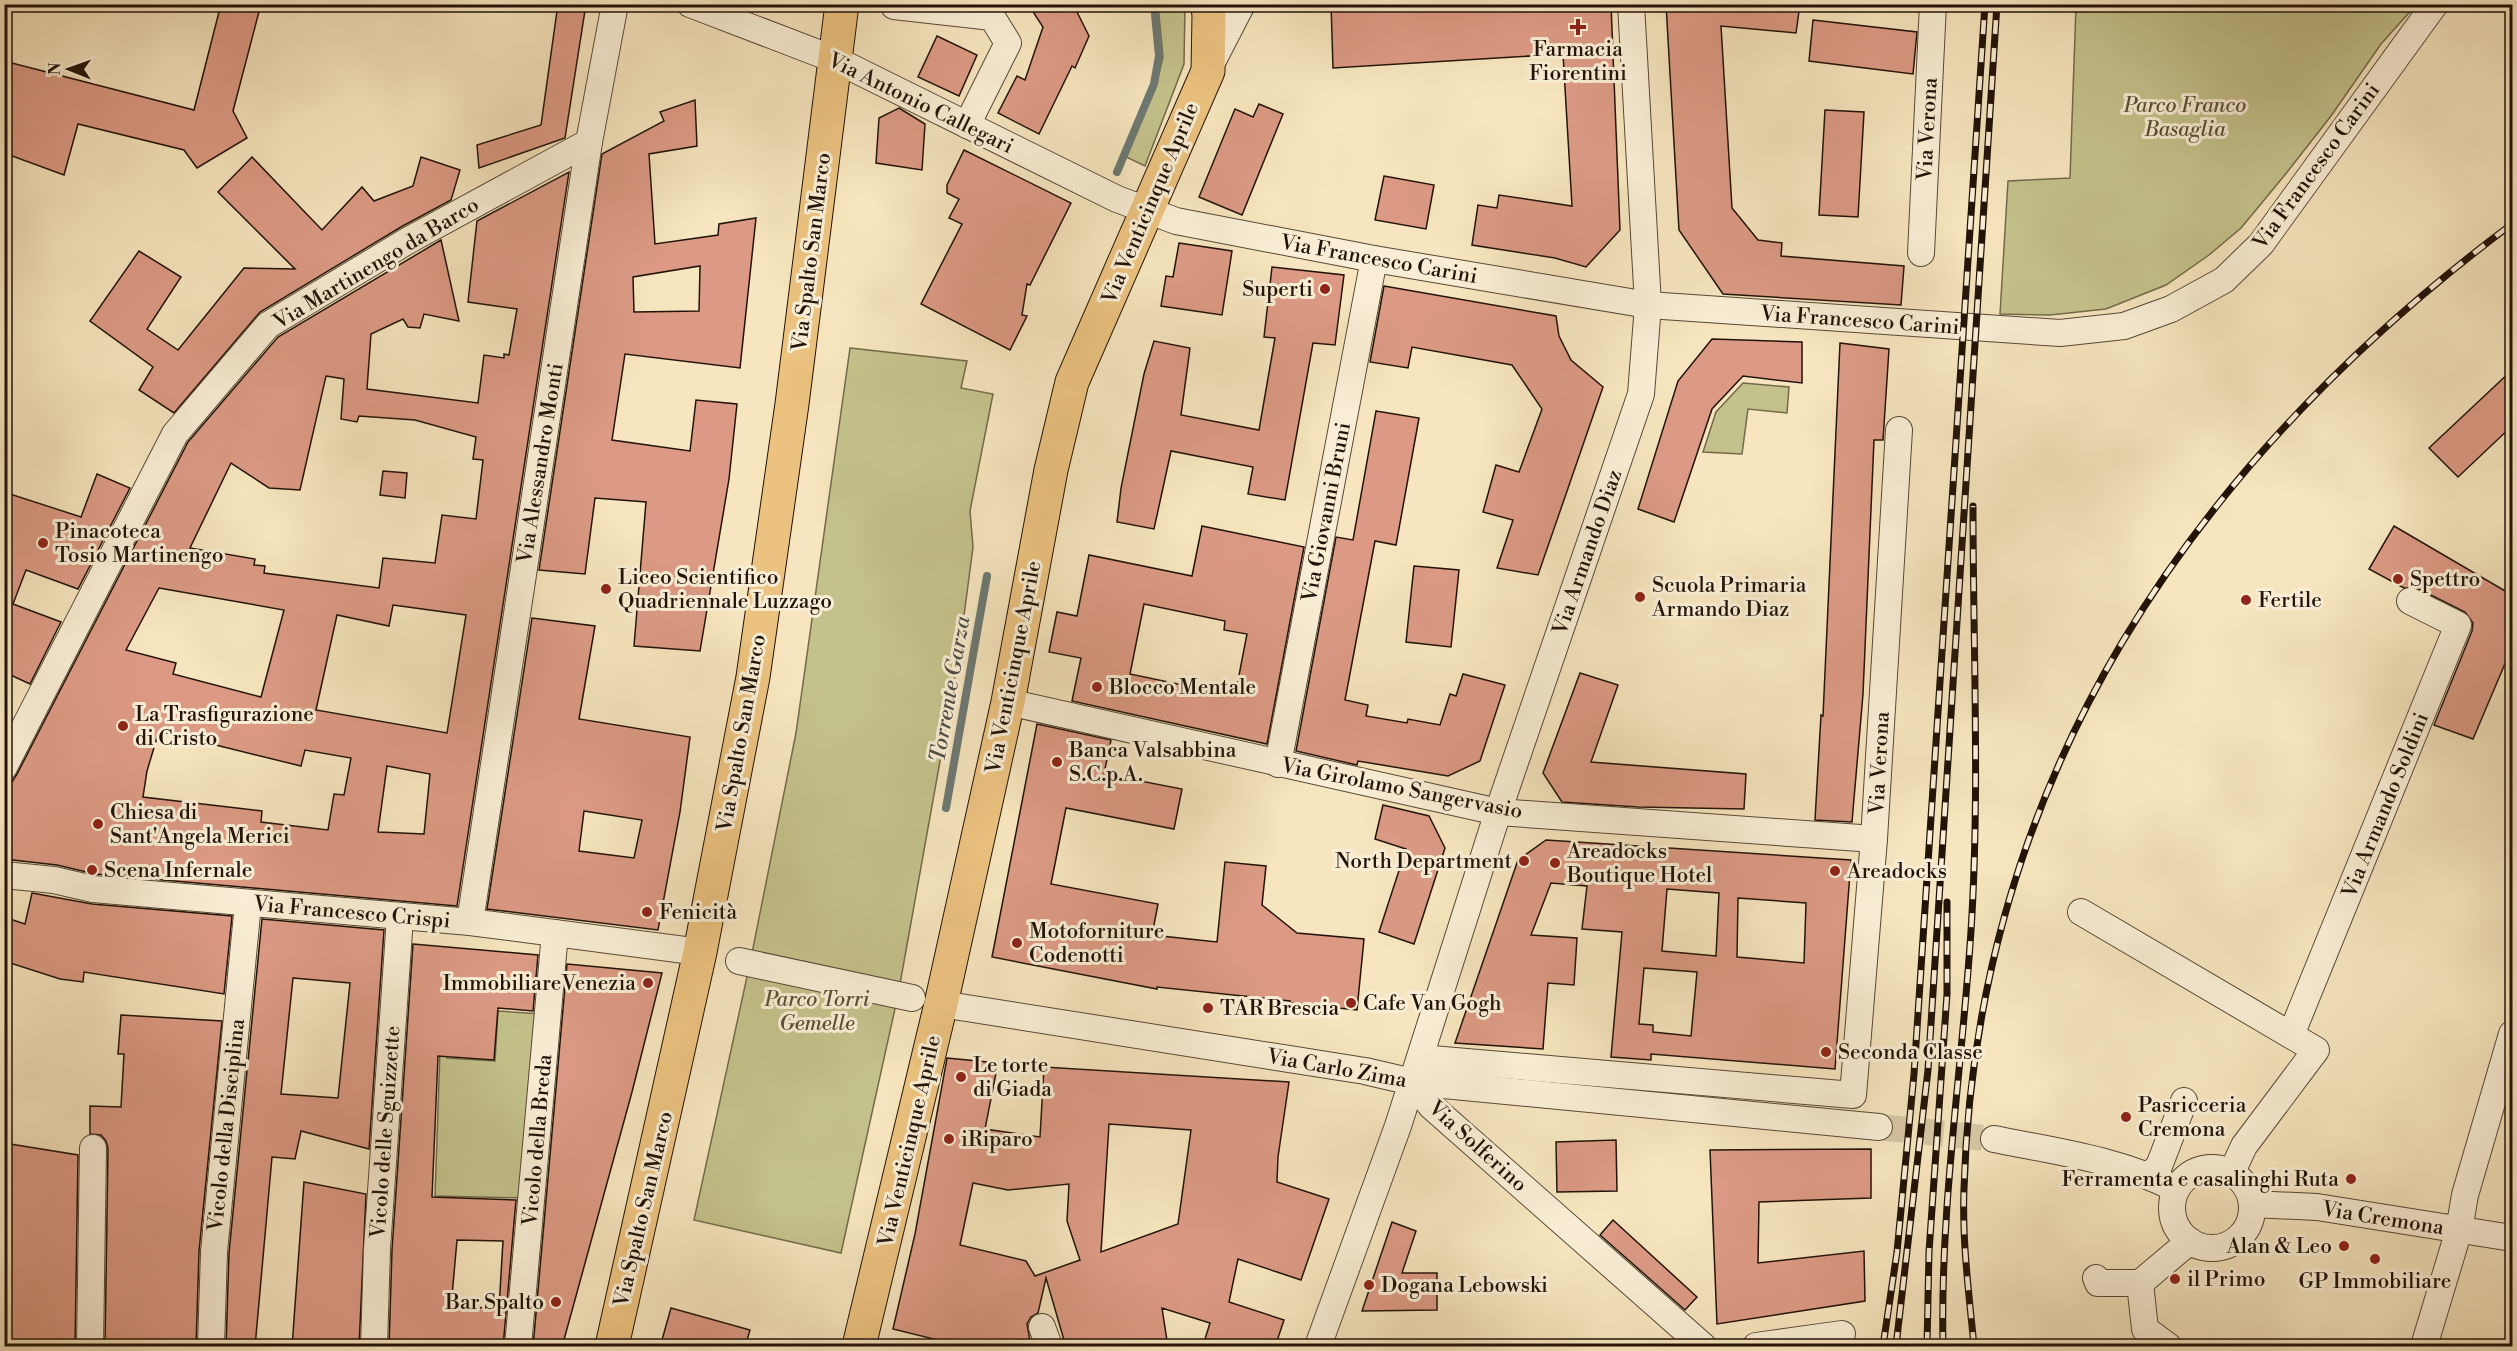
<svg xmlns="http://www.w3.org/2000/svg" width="2517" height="1351" viewBox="0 0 2517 1351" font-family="'Libre Bodoni',serif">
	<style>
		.green { fill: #c4c28c; stroke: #736a4a; stroke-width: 1.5 }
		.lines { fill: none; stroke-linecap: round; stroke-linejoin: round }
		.stream { stroke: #6d7973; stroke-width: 8 }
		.building { fill: #dc9a84; stroke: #221308; stroke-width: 1.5; fill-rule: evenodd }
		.minor-tunnel { stroke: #d6c6a3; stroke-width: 26; stroke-dasharray: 26 13; stroke-linecap: butt }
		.minor-casing { stroke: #574836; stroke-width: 28 }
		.major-casing { stroke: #221308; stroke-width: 35 }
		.minor { stroke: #f9eed5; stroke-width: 26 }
		.major { stroke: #ebc27f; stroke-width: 33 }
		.rail-casing { stroke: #221308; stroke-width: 7 }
		.rail { stroke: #f9eed5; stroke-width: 4.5; stroke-dasharray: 14; stroke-linecap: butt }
		.poi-dot { fill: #8f2418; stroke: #f9eed5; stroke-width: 2 }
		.labels { text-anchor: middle; stroke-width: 6; stroke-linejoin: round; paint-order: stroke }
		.poi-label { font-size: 21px; fill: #221308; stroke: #f9eed5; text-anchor: start }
		.street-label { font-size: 21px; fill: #221308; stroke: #f9eed5 }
		.park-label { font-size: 21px; font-style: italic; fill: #5b5036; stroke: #f9eed5 }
		.water-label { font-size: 22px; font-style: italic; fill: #4e4e46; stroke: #f9eed5 }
	</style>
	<rect width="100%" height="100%" fill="#f6e5be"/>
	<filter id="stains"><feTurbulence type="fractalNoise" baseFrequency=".00333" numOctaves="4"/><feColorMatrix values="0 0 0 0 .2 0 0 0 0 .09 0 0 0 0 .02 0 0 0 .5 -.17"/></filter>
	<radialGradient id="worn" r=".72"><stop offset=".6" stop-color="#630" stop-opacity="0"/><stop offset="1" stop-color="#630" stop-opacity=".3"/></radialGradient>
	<g class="green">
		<path d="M 1158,5 L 1185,5 L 1184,64 L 1145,166 L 1126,157 L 1156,86 L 1163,57 Z"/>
		<path d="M 2053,5 L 2416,5 L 2381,44 L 2331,116 L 2284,176 L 2241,228 L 2209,255 L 2166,285 L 2106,309 L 2050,315 L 2000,314 L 2008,181 L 2070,178 L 2076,6 Z"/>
		<path d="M 850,348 L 967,361 L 961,388 L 993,394 L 970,511 L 973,547 L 958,661 L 898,995 L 841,1253 L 694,1220 L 750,963 L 796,733 Z"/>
		<path d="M 1743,383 L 1789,387 L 1787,413 L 1748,409 L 1742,454 L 1703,452 L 1716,412 Z"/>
		<path d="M 498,1011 L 543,1014 L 527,1198 L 435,1196 L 440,1051 L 451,1013 L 447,1058 L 495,1061 Z"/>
	</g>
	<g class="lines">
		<g class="stream">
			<path d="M 1117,172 L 1154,84 L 1159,56 L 1154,4"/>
			<path d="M 946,808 L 987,576"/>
		</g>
	</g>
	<g class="building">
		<path d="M 221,4 L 261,4 L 233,111 L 247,138 L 197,168 L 184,150 L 78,124 L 64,175 L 4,153 L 4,61 L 194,110 Z"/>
		<path d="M 558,4 L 586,4 L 565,138 L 479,168 L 477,145 L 541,125 Z"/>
		<path d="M 1028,4 L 1073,4 L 1089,36 L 1075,68 L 1072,66 L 1039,134 L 998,113 L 1017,76 L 1025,80 L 1043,27 Z"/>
		<path d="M 1331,4 L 1611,4 L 1620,230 L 1586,267 L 1555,258 L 1472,245 L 1478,205 L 1497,208 L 1499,195 L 1572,206 L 1563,54 L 1333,68 Z"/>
		<path d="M 1666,4 L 1800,4 L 1796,33 L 1721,26 L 1732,208 L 1758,240 L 1782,243 L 1781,256 L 1904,266 L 1901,305 L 1723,294 L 1679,230 Z"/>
		<path d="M 1813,20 L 1917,32 L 1913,74 L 1809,61 Z"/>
		<path d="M 937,36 L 977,55 L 959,96 L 918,77 Z"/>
		<path d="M 695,100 L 697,146 L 649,154 L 655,244 L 718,235 L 719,224 L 756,218 L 740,368 L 625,354 L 612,440 L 690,451 L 696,400 L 737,404 L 729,479 L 700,651 L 634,646 L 646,502 L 595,498 L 585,574 L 539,570 L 602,154 L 664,121 L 660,112 ZM 700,266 L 699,311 L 634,312 L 633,277 Z"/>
		<path d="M 1259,104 L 1283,114 L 1242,215 L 1199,197 L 1235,109 L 1253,117 Z"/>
		<path d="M 899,108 L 925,124 L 922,170 L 876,163 L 879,118 Z"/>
		<path d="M 1825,110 L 1864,112 L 1858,217 L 1819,215 Z"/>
		<path d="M 964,150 L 1071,203 L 1030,285 L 1027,284 L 1022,315 L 1027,316 L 1010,350 L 921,304 L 962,224 L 949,218 L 959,199 L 947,193 L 947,185 Z"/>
		<path d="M 252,157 L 322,230 L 362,187 L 374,201 L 413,186 L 421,157 L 460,170 L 451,200 L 401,227 L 260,312 L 174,413 L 139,390 L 153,367 L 90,321 L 139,251 L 181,277 L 147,329 L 178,350 L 244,268 L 295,269 L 218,192 Z"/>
		<path d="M 569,172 L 457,906 L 95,874 L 57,865 L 4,859 L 4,794 L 17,774 L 188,442 L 278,337 L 441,240 L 459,321 L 424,314 L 420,328 L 408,327 L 403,319 L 371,334 L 367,389 L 478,403 L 484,355 L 504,358 L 504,354 L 509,355 L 517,309 L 468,302 L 477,221 ZM 326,376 L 344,379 L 341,419 L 357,422 L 359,416 L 415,420 L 476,437 L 473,459 L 483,460 L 476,519 L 442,515 L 435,563 L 383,558 L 379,588 L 264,573 L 265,566 L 254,565 L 255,559 L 190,548 L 231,463 L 269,488 L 300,490 ZM 159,588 L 284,610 L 261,697 L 173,674 L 176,663 L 126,650 ZM 393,605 L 466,615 L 447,733 L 316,710 L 337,615 L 389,626 ZM 159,731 L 301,766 L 305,750 L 351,758 L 344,795 L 334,794 L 328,830 L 261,822 L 262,811 L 143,797 L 147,771 ZM 387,766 L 430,774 L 424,834 L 378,832 Z"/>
		<path d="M 1384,176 L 1434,185 L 1426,229 L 1375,220 Z"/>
		<path d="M 1179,243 L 1232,251 L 1222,315 L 1161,306 L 1166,276 L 1173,277 Z"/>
		<path d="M 1272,267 L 1344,275 L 1335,345 L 1313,343 L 1285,500 L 1248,494 L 1253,467 L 1171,451 L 1154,529 L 1117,522 L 1121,488 L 1144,374 L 1154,341 L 1190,348 L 1181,415 L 1259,430 L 1275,338 L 1264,337 Z"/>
		<path d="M 1384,286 L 1556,316 L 1559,336 L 1571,360 L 1603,387 L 1538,575 L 1497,568 L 1513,520 L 1483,512 L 1496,465 L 1519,472 L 1542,409 L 1512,365 L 1412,347 L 1408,368 L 1370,362 Z"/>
		<path d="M 1712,339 L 1802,342 L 1802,383 L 1743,376 L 1712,409 L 1674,522 L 1638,509 L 1678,381 Z"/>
		<path d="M 1840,343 L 1889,349 L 1883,440 L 1874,440 L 1863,694 L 1852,822 L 1815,820 L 1821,715 L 1823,716 Z"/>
		<path d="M 2512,370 L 2512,426 L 2458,477 L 2429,448 Z"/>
		<path d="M 1376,411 L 1419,418 L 1396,545 L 1375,541 L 1345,700 L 1368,705 L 1366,716 L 1407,723 L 1408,719 L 1440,725 L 1450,694 L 1456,696 L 1463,674 L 1505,685 L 1480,761 L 1448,776 L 1358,761 L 1357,765 L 1296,751 L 1336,537 L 1353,540 Z"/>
		<path d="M 383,471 L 407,473 L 405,498 L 380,495 Z"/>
		<path d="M 97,474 L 130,488 L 78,589 L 26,570 L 13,604 L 61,622 L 30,684 L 4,672 L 4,492 L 81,517 Z"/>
		<path d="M 1202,526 L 1304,547 L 1267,744 L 1072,701 L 1081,658 L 1049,652 L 1057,612 L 1077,616 L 1089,555 L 1192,576 ZM 1144,604 L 1225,621 L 1224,630 L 1247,634 L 1235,696 L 1130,674 Z"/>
		<path d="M 2394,526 L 2512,595 L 2512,647 L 2473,739 L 2434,725 L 2472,631 L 2473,623 L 2465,612 L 2417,588 L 2404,588 L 2369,569 Z"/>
		<path d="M 1414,566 L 1459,570 L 1451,647 L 1406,642 Z"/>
		<path d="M 532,618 L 595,626 L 579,719 L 690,737 L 680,812 L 658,930 L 487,909 ZM 584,811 L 642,820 L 634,858 L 579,851 Z"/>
		<path d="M 1580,673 L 1618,685 L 1591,762 L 1746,774 L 1744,809 L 1638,807 L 1562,802 L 1543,773 Z"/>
		<path d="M 1037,724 L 1111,740 L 1104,774 L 1182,789 L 1174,829 L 1066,808 L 1051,884 L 1158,904 L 1152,935 L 1217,942 L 1225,862 L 1266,866 L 1262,905 L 1297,933 L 1364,939 L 1357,1010 L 1290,1003 L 1290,1001 L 1157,987 L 1157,989 L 992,957 Z"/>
		<path d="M 1383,805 L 1429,816 L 1445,848 L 1414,944 L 1379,932 L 1406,849 L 1375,839 Z"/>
		<path d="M 1546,840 L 1851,860 L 1835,1069 L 1651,1054 L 1651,1060 L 1611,1057 L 1622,932 L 1582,929 L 1587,886 L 1551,883 L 1531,935 L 1577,938 L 1574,985 L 1548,983 L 1543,1049 L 1455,1043 L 1518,860 ZM 1667,889 L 1719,893 L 1716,956 L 1662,951 ZM 1738,898 L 1806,903 L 1804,963 L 1737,957 ZM 1644,968 L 1697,972 L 1691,1036 L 1653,1032 L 1653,1025 L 1639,1024 Z"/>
		<path d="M 32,893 L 92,904 L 232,916 L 224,994 L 84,972 L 83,982 L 60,979 L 4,961 L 4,917 L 25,924 Z"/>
		<path d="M 262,919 L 384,930 L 369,1149 L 301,1131 L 295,1159 L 272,1157 L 255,1347 L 226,1347 L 229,1253 ZM 293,978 L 350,983 L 338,1098 L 281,1094 Z"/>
		<path d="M 413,944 L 538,955 L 533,1011 L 498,1008 L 494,1060 L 438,1056 L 432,1197 L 516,1200 L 503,1347 L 389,1347 L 392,1250 ZM 457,1240 L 503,1241 L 499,1308 L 451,1307 Z"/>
		<path d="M 567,964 L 662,973 L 632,1092 L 562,1347 L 533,1347 Z"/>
		<path d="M 121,1015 L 222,1021 L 199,1251 L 196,1347 L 105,1347 L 108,1148 L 106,1141 L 101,1135 L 90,1134 L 90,1106 L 121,1107 L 124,1054 L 118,1054 Z"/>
		<path d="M 947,1058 L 998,1063 L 985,1129 L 1040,1137 L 1044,1067 L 1289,1082 L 1278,1157 L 1277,1182 L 1329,1199 L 1301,1280 L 1238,1259 L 1229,1302 L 1284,1320 L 1275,1347 L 1227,1347 L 1205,1339 L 1210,1323 L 1162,1308 L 1168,1347 L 1066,1347 L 1046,1278 L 1038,1313 L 1031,1317 L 1027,1324 L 1031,1347 L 966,1347 L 893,1329 L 915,1234 ZM 1109,1124 L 1191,1130 L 1178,1224 L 1101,1252 ZM 973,1183 L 1008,1190 L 1069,1184 L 1067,1221 L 1080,1260 L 1035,1276 L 1026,1261 L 960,1245 Z"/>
		<path d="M 1616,1140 L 1617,1191 L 1557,1192 L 1556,1142 Z"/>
		<path d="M 4,1143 L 78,1155 L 75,1347 L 4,1347 Z"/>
		<path d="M 1871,1149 L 1871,1198 L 1759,1202 L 1758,1263 L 1864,1251 L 1865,1301 L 1717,1324 L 1710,1150 Z"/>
		<path d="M 304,1182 L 366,1194 L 359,1347 L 292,1347 Z"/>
		<path d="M 1613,1220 L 1697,1297 L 1685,1310 L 1600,1235 Z"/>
		<path d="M 1392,1222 L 1416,1231 L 1402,1273 L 1437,1273 L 1437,1310 L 1362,1311 Z"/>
		<path d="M 671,1308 L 750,1330 L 745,1347 L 660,1347 Z"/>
	</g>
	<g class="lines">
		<path class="minor-tunnel" d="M 1879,1127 L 1994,1139"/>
		<defs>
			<g id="minor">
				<path d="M 690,4 L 836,60 L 1117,199 L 1176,221 L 1374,259 L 1648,305 L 2060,333 L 2124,326 L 2171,309 L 2224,280 L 2261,244 L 2435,4"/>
				<path d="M 894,6 L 992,17 L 1008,43 L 967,125"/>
				<path d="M 1209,68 L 1242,4"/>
				<path d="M 1921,253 L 1933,4"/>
				<path d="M 1008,702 L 1498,812 L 1874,839"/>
				<path d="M 1278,764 L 1374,259"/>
				<path d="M 4,767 L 175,434 L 268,325 L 409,240 L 589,142"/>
				<path d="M 4,875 L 54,880 L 93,889 L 470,922 L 700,952"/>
				<path d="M 2081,912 L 2316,1050 L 2244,1146 L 2232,1172"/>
				<path d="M 470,922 L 589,142 L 615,4"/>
				<path d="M 739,961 L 912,998"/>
				<path d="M 941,1004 L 1365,1071 L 1412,1082 L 1879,1127"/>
				<path d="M 2291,1035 L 2458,625 L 2410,601"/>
				<path d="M 1420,1058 L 1853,1095 L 1874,839 L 1899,430"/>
				<path d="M 1412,1082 L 1431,1106 L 1703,1346"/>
				<path d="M 1994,1139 C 2054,1151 2121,1160 2176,1189"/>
				<circle cx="2212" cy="1208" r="40"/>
				<path d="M 2150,1175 L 2159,1166 L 2184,1101"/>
				<path d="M 2252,1204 L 2317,1207 L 2512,1238"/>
				<path d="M 2096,1278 L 2098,1283 L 2140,1283"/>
				<path d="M 2140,1283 L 2145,1329 L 2168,1346"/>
				<path d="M 2140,1283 L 2190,1241"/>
				<path d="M 1042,1327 L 1049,1346"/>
				<path d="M 90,1346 L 93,1148"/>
				<path d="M 211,1346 L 214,1252 L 248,904"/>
				<path d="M 374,1346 L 377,1249 L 400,917"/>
				<path d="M 518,1346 L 555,933"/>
				<path d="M 1318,1346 L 1398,1126 L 1498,812 L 1641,394 L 1648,305 L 1631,4"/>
				<path d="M 1756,1346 L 1842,1334"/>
				<path d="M 2424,1346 L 2459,1230 L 2465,1195 L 2512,1034"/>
			</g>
			<g id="major">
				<path d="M 612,1346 L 700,952 L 753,677 L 792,404 L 842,4"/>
				<path d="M 859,1346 L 941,1004 L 1008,702 L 1051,470 L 1072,382 L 1208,71 L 1209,14 L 1207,4"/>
			</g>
		</defs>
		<use href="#minor" class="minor-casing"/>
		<use href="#major" class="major-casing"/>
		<use href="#minor" class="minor"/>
		<use href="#major" class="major"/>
		<defs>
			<g id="rail">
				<path d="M 1883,1346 L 1897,1252 L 1914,1074 L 1985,4"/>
				<path d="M 1896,1346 L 1928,1070 L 1997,4"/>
				<path d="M 1927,1346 L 1929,1252 L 1947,994 L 1947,902"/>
				<path d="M 1943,1346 C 1940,1207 1962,1070 1971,931 C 1980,791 1973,647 1973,506"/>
				<path d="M 1974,1346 C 1969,1294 1962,1241 1964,1189 C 1976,778 2191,464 2512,224"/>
			</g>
		</defs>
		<use href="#rail" class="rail-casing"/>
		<use href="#rail" class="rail"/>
	</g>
	<g class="poi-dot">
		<path d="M1575 18h6v6h6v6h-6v6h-6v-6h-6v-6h6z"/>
		<circle cx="1325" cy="289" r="6"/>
		<circle cx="43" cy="543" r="6"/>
		<circle cx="2398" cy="579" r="6"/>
		<circle cx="606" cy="589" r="6"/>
		<circle cx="1640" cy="597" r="6"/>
		<circle cx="2246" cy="600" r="6"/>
		<circle cx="1097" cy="687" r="6"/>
		<circle cx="123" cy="726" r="6"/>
		<circle cx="1057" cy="762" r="6"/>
		<circle cx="98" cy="824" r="6"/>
		<circle cx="1524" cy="861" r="6"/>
		<circle cx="1555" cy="863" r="6"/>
		<circle cx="92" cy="870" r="6"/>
		<circle cx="1835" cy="871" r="6"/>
		<circle cx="647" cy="912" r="6"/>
		<circle cx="1017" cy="943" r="6"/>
		<circle cx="648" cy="983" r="6"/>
		<circle cx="1351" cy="1003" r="6"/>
		<circle cx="1208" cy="1008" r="6"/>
		<circle cx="1826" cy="1052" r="6"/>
		<circle cx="961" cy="1077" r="6"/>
		<circle cx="2126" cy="1117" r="6"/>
		<circle cx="949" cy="1139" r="6"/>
		<circle cx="2351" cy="1179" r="6"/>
		<circle cx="2344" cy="1246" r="6"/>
		<circle cx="2375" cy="1259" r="6"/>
		<circle cx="2175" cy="1279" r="6"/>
		<circle cx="1369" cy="1285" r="6"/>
		<circle cx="556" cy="1302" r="6"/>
	</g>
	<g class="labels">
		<g class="poi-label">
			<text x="1578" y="56" text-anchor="middle">Farmacia<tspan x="1578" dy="24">Fiorentini</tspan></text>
			<text x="1313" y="296" text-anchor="end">Superti</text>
			<text x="55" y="538">Pinacoteca<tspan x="55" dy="24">Tosio Martinengo</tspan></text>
			<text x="618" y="584">Liceo Scientifico<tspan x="618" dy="24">Quadriennale Luzzago</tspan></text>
			<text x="2410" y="586">Spettro</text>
			<text x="1652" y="592">Scuola Primaria<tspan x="1652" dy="24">Armando Diaz</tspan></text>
			<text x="2258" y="607">Fertile</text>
			<text x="1109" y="694">Blocco Mentale</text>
			<text x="135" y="721">La Trasfigurazione<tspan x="135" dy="24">di Cristo</tspan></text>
			<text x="1069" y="757">Banca Valsabbina<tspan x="1069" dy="24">S.C.p.A.</tspan></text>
			<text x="110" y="819">Chiesa di<tspan x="110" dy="24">Sant'Angela Merici</tspan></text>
			<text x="1567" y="858">Areadocks<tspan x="1567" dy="24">Boutique Hotel</tspan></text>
			<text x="1512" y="868" text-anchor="end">North Department</text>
			<text x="104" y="877">Scena Infernale</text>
			<text x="1847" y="878">Areadocks</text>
			<text x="659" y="919">Fenicità</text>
			<text x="1029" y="938">Motoforniture<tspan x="1029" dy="24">Codenotti</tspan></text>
			<text x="636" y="990" text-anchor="end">ImmobiliareVenezia</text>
			<text x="1363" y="1010">Cafe Van Gogh</text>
			<text x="1220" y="1015">TAR Brescia</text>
			<text x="1838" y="1059">Seconda Classe</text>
			<text x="973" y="1072">Le torte<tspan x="973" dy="24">di Giada</tspan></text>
			<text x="2138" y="1112">Pasricceria<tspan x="2138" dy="24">Cremona</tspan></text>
			<text x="961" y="1146">iRiparo</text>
			<text x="2339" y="1186" text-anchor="end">Ferramenta e casalinghi Ruta</text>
			<text x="2332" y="1253" text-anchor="end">Alan &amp; Leo</text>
			<text x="2187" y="1286">il Primo</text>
			<text x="2375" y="1288" text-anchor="middle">GP Immobiliare</text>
			<text x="1381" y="1292">Dogana Lebowski</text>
			<text x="544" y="1309" text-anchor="end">Bar Spalto</text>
		</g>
		<g class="street-label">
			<text transform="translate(921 103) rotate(26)" y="7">Via Antonio Callegari</text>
			<text transform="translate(1927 129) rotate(-87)" y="7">Via Verona</text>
			<text transform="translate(2316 166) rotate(-54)" y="7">Via Francesco Carini</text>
			<text transform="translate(1150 203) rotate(-67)" y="7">Via Venticinque Aprile</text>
			<text transform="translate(811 252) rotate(-83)" y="7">Via Spalto San Marco</text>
			<text transform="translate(1379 259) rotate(10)" y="7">Via Francesco Carini</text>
			<text transform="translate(376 263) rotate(-31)" y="7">Via Martinengo da Barco</text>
			<text transform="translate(1860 320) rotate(4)" y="7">Via Francesco Carini</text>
			<text transform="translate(540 463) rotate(-81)" y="7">Via Alessandro Monti</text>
			<text transform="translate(1326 512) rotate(-79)" y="7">Via Giovanni Bruni</text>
			<text transform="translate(1587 552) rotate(-71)" y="7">Via Armando Diaz</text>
			<text transform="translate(1013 667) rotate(-79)" y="7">Via Venticinque Aprile</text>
			<text transform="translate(741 733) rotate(-80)" y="7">Via Spalto San Marco</text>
			<text transform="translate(1879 763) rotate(-87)" y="7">Via Verona</text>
			<text transform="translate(1402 788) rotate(11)" y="7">Via Girolamo Sangervasio</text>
			<text transform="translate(2385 805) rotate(-68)" y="7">Via Armando Soldini</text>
			<text transform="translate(352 912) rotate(5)" y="7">Via Francesco Crispi</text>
			<text transform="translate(1337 1068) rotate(10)" y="7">Via Carlo Zima</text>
			<text transform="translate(226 1125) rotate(-84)" y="7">Vicolo della Disciplina</text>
			<text transform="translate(385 1132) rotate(-86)" y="7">Vicolo delle Sguizzette</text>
			<text transform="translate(537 1140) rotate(-85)" y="7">Vicolo della Breda</text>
			<text transform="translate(909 1141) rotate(-77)" y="7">Via Venticinque Aprile</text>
			<text transform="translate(1478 1146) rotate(42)" y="7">Via Solferino</text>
			<text transform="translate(643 1209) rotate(-77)" y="7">Via Spalto San Marco</text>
			<text transform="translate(2383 1218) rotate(9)" y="7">Via Cremona</text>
		</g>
		<g class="park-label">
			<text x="2185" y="112">Parco Franco<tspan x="2185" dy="24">Basaglia</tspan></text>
			<text x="817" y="1006">Parco Torri<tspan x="817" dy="24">Gemelle</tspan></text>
		</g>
		<g class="water-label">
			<text transform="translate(949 689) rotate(-80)" y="8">Torrente Garza</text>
		</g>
	</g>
	<rect width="2517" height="1351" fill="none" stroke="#f6e5be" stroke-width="24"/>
	<rect x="6" y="6" width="2505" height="1339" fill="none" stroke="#221308" stroke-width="3"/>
	<rect x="12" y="12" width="2493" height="1327" fill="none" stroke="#221308" stroke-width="1.5"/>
	<g transform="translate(69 69) rotate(271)" stroke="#f9eed5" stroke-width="4.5" paint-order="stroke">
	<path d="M0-4.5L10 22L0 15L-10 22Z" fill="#221308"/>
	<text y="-9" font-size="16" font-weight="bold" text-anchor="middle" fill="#221308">N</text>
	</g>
	<rect width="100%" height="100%" filter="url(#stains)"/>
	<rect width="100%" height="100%" fill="url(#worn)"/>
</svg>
